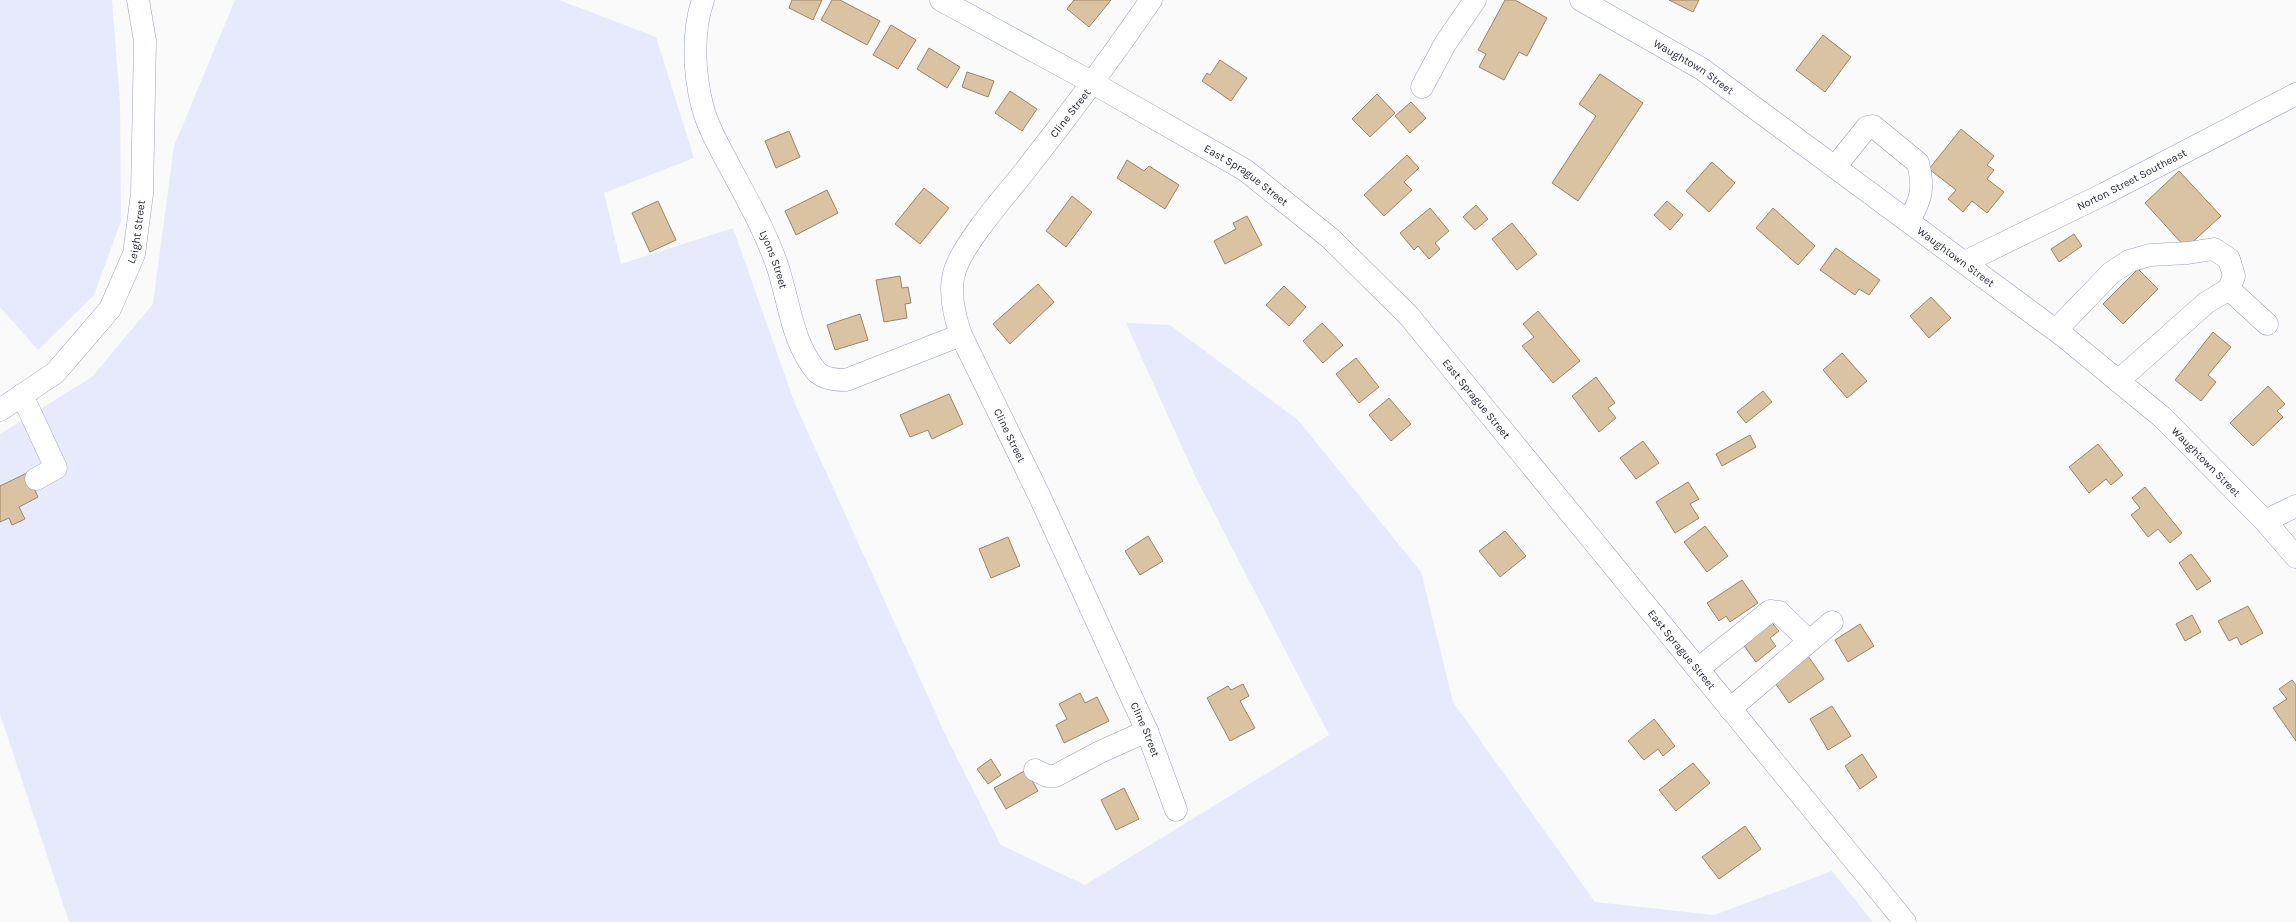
<svg xmlns="http://www.w3.org/2000/svg" width="2296" height="922" viewBox="0 0 2296 922" font-family="Karla,sans-serif">
	<style>
		.green { fill: #e6eafc }
		.building { fill: #dac3a3; stroke: #9b8567 }
		.lines { fill: none; stroke-linecap: round; stroke-linejoin: round }
		.minor-casing { stroke: #99a1c3; stroke-width: 23 }
		.major-casing { stroke: #99a1c3; stroke-width: 23 }
		.minor { stroke: #fff; stroke-width: 22 }
		.major { stroke: #fff; stroke-width: 22 }
		.labels { text-anchor: middle; stroke-width: 4; stroke-linejoin: round; paint-order: stroke }
		.street-label { font-size: 11px; fill: #262937; stroke: #fafafa }
	</style>
	<rect width="100%" height="100%" fill="#fafafa"/>
	<g class="green">
		<path d="M 0,0 L 112,0 L 120,103 L 121,221 L 94,295 L 38,350 L 0,307 Z"/>
		<path d="M 235,0 L 559,0 L 656,37 L 694,158 L 604,193 L 621,264 L 733,228 L 795,404 L 946,736 L 1001,845 L 1085,885 L 1329,735 L 1196,478 L 1126,323 L 1170,325 L 1298,420 L 1421,572 L 1453,702 L 1595,902 L 1714,915 L 1832,871 L 1873,922 L 69,922 L 0,714 L 0,434 L 92,377 L 153,304 L 174,146 Z"/>
	</g>
	<g class="building">
		<path d="M 792,0 L 822,0 L 813,20 L 789,8 Z"/>
		<path d="M 832,0 L 840,0 L 880,21 L 867,45 L 821,20 Z"/>
		<path d="M 1074,0 L 1111,0 L 1089,27 L 1067,9 Z"/>
		<path d="M 1505,0 L 1515,0 L 1547,18 L 1527,56 L 1519,52 L 1504,80 L 1479,67 L 1486,54 L 1478,50 Z"/>
		<path d="M 1669,0 L 1699,0 L 1693,12 Z"/>
		<path d="M 891,25 L 916,40 L 898,69 L 873,55 Z"/>
		<path d="M 1823,35 L 1851,57 L 1825,92 L 1796,70 Z"/>
		<path d="M 929,48 L 960,67 L 947,88 L 917,69 Z"/>
		<path d="M 1220,60 L 1247,78 L 1231,101 L 1202,81 L 1207,73 L 1210,75 Z"/>
		<path d="M 967,72 L 994,81 L 988,97 L 962,87 Z"/>
		<path d="M 1600,74 L 1643,103 L 1578,201 L 1552,183 L 1596,116 L 1579,104 Z"/>
		<path d="M 1010,91 L 1037,109 L 1022,131 L 995,113 Z"/>
		<path d="M 1377,94 L 1395,113 L 1370,137 L 1352,119 Z"/>
		<path d="M 1411,102 L 1426,118 L 1410,133 L 1395,116 Z"/>
		<path d="M 1961,129 L 1994,156 L 1987,165 L 1994,170 L 1987,179 L 2004,192 L 1987,213 L 1972,201 L 1963,212 L 1948,199 L 1956,190 L 1929,169 Z"/>
		<path d="M 789,131 L 800,157 L 776,168 L 765,141 Z"/>
		<path d="M 1407,155 L 1419,168 L 1404,182 L 1412,190 L 1384,216 L 1364,195 Z"/>
		<path d="M 1127,160 L 1144,171 L 1149,166 L 1179,185 L 1165,209 L 1117,178 Z"/>
		<path d="M 1712,162 L 1735,183 L 1709,212 L 1686,191 Z"/>
		<path d="M 2179,171 L 2221,216 L 2186,248 L 2145,203 Z"/>
		<path d="M 924,188 L 949,208 L 920,244 L 895,224 Z"/>
		<path d="M 827,190 L 838,213 L 796,235 L 785,211 Z"/>
		<path d="M 1072,196 L 1092,212 L 1066,247 L 1046,231 Z"/>
		<path d="M 658,201 L 676,240 L 650,252 L 632,213 Z"/>
		<path d="M 1667,201 L 1683,215 L 1670,230 L 1654,215 Z"/>
		<path d="M 1476,205 L 1488,219 L 1475,230 L 1463,217 Z"/>
		<path d="M 1430,208 L 1449,231 L 1435,243 L 1440,249 L 1429,259 L 1418,246 L 1414,250 L 1400,233 Z"/>
		<path d="M 1773,208 L 1815,246 L 1798,265 L 1756,228 Z"/>
		<path d="M 1247,216 L 1262,245 L 1225,264 L 1214,241 L 1236,229 L 1233,223 Z"/>
		<path d="M 1512,223 L 1537,254 L 1517,270 L 1492,239 Z"/>
		<path d="M 2074,234 L 2082,246 L 2059,262 L 2051,249 Z"/>
		<path d="M 1836,248 L 1880,280 L 1869,295 L 1859,289 L 1855,295 L 1820,270 Z"/>
		<path d="M 2138,269 L 2158,289 L 2123,324 L 2103,304 Z"/>
		<path d="M 900,276 L 902,288 L 908,287 L 911,303 L 905,304 L 907,318 L 884,322 L 876,280 Z"/>
		<path d="M 1038,284 L 1054,302 L 1010,344 L 993,324 Z"/>
		<path d="M 1284,286 L 1306,307 L 1289,326 L 1266,305 Z"/>
		<path d="M 1931,297 L 1951,318 L 1929,338 L 1910,316 Z"/>
		<path d="M 1538,311 L 1580,361 L 1553,383 L 1522,346 L 1534,337 L 1523,324 Z"/>
		<path d="M 860,314 L 868,340 L 835,350 L 827,325 Z"/>
		<path d="M 1322,323 L 1343,345 L 1323,363 L 1303,341 Z"/>
		<path d="M 2213,332 L 2231,347 L 2208,375 L 2216,382 L 2201,401 L 2175,380 Z"/>
		<path d="M 1842,353 L 1867,381 L 1847,398 L 1823,370 Z"/>
		<path d="M 1356,358 L 1379,387 L 1359,403 L 1336,374 Z"/>
		<path d="M 1596,377 L 1615,403 L 1608,408 L 1616,418 L 1599,432 L 1572,396 Z"/>
		<path d="M 2268,386 L 2285,404 L 2277,411 L 2283,417 L 2253,446 L 2230,423 Z"/>
		<path d="M 1763,391 L 1772,402 L 1746,423 L 1737,412 Z"/>
		<path d="M 949,394 L 963,424 L 932,439 L 928,430 L 910,437 L 900,415 Z"/>
		<path d="M 1389,398 L 1411,424 L 1391,441 L 1369,415 Z"/>
		<path d="M 1750,435 L 1756,447 L 1722,466 L 1716,454 Z"/>
		<path d="M 1643,441 L 1659,463 L 1636,479 L 1620,458 Z"/>
		<path d="M 2098,444 L 2123,475 L 2111,485 L 2106,479 L 2089,493 L 2069,467 Z"/>
		<path d="M 27,473 L 38,497 L 19,507 L 25,519 L 12,525 L 9,518 L 0,522 L 0,486 Z"/>
		<path d="M 1688,482 L 1699,499 L 1690,504 L 1699,518 L 1675,533 L 1656,502 Z"/>
		<path d="M 2145,487 L 2182,533 L 2170,543 L 2158,529 L 2148,537 L 2131,515 L 2140,508 L 2132,498 Z"/>
		<path d="M 1705,526 L 1728,556 L 1707,572 L 1684,542 Z"/>
		<path d="M 1505,531 L 1526,556 L 1500,577 L 1479,551 Z"/>
		<path d="M 1148,536 L 1163,561 L 1140,575 L 1125,551 Z"/>
		<path d="M 1008,537 L 1020,566 L 991,578 L 979,549 Z"/>
		<path d="M 2191,554 L 2211,581 L 2197,590 L 2179,563 Z"/>
		<path d="M 1742,580 L 1758,603 L 1730,622 L 1726,616 L 1719,621 L 1707,603 Z"/>
		<path d="M 2248,606 L 2263,633 L 2241,645 L 2237,637 L 2229,641 L 2218,621 Z"/>
		<path d="M 2192,615 L 2201,632 L 2185,641 L 2176,624 Z"/>
		<path d="M 1767,617 L 1779,631 L 1770,638 L 1776,646 L 1756,662 L 1739,639 Z"/>
		<path d="M 1860,624 L 1874,646 L 1848,662 L 1835,640 Z"/>
		<path d="M 1806,653 L 1824,679 L 1789,703 L 1771,677 Z"/>
		<path d="M 2292,680 L 2296,685 L 2296,741 L 2273,708 L 2287,699 L 2279,689 Z"/>
		<path d="M 1243,684 L 1249,696 L 1240,701 L 1255,728 L 1230,741 L 1207,698 L 1228,686 L 1231,690 Z"/>
		<path d="M 1080,693 L 1085,703 L 1097,697 L 1109,721 L 1064,743 L 1056,725 L 1067,719 L 1059,704 Z"/>
		<path d="M 1832,706 L 1851,736 L 1828,750 L 1810,719 Z"/>
		<path d="M 1654,719 L 1675,746 L 1663,756 L 1658,749 L 1644,760 L 1628,741 Z"/>
		<path d="M 1862,754 L 1877,777 L 1860,789 L 1845,766 Z"/>
		<path d="M 991,759 L 1001,775 L 988,784 L 977,769 Z"/>
		<path d="M 1693,763 L 1710,783 L 1676,811 L 1659,790 Z"/>
		<path d="M 1026,770 L 1038,791 L 1006,809 L 994,788 Z"/>
		<path d="M 1124,788 L 1139,819 L 1116,830 L 1101,800 Z"/>
		<path d="M 1745,826 L 1761,849 L 1719,879 L 1702,857 Z"/>
	</g>
	<g class="lines">
		<defs>
			<g id="minor">
				<path id="s1" d="M 703,0 C 692,32 694,72 702,105 C 708,128 720,148 731,169 C 747,199 764,229 776,262 C 789,298 791,342 817,372 C 824,379 836,380 846,380 L 961,335"/>
				<path id="s2" d="M 941,0 L 1093,83 L 1245,170 L 1330,238 L 1409,316 L 1905,922"/>
				<path id="s3" d="M 1151,0 C 1111,58 1069,115 1025,171 C 1005,196 965,241 955,270 C 948,291 954,315 961,335 L 1039,495 L 1147,731 L 1176,810"/>
				<path d="M 1422,87 L 1445,44 L 1475,0"/>
				<path d="M 1835,167 L 1867,127 L 1873,126 L 1918,163 C 1924,187 1922,199 1909,220"/>
				<path id="s4" d="M 1965,262 L 2104,194 L 2296,94"/>
				<path d="M 2229,289 L 2267,324"/>
				<path d="M 2056,330 L 2111,273 L 2129,261 L 2150,255 L 2188,253 L 2214,249 L 2229,259 L 2234,276 L 2229,289 L 2206,303 L 2118,381"/>
				<path d="M 22,395 L 56,468 L 36,479"/>
				<path id="s5" d="M 0,410 L 55,373 L 110,309 L 134,254 L 142,194 L 145,41 L 138,0"/>
				<path d="M 2265,521 L 2296,506"/>
				<path d="M 1698,669 L 1770,611 L 1779,612 L 1809,641"/>
				<path d="M 1730,709 L 1832,622"/>
				<path d="M 1035,770 L 1047,776 L 1055,776 L 1100,752 L 1147,731"/>
			</g>
			<g id="major">
				<path id="s6" d="M 1581,0 L 1702,69 L 2066,338 L 2162,417 L 2265,521 L 2296,557"/>
			</g>
		</defs>
		<use href="#minor" class="minor-casing"/>
		<use href="#major" class="major-casing"/>
		<use href="#minor" class="minor"/>
		<use href="#major" class="major"/>
	</g>
	<g class="labels">
		<g class="street-label">
			<text dy="4" stroke="none"><textPath href="#s6" startOffset="131">Waughtown Street</textPath></text>
			<text transform="translate(1070 113) rotate(-52)" y="4">Cline Street</text>
			<text dy="4" stroke="none"><textPath href="#s2" startOffset="352">East Sprague Street</textPath></text>
			<text dy="4" stroke="none"><textPath href="#s4" startOffset="186">Norton Street Southeast</textPath></text>
			<text dy="4" stroke="none"><textPath href="#s5" startOffset="233">Leight Street</textPath></text>
			<text dy="4" stroke="none"><textPath href="#s6" startOffset="455">Waughtown Street</textPath></text>
			<text dy="4" stroke="none"><textPath href="#s1" startOffset="277">Lyons Street</textPath></text>
			<text dy="4" stroke="none"><textPath href="#s2" startOffset="675">East Sprague Street</textPath></text>
			<text dy="4" stroke="none"><textPath href="#s3" startOffset="512">Cline Street</textPath></text>
			<text dy="4" stroke="none"><textPath href="#s6" startOffset="779">Waughtown Street</textPath></text>
			<text dy="4" stroke="none"><textPath href="#s2" startOffset="999">East Sprague Street</textPath></text>
			<text dy="4" stroke="none"><textPath href="#s3" startOffset="836">Cline Street</textPath></text>
		</g>
	</g>
</svg>
